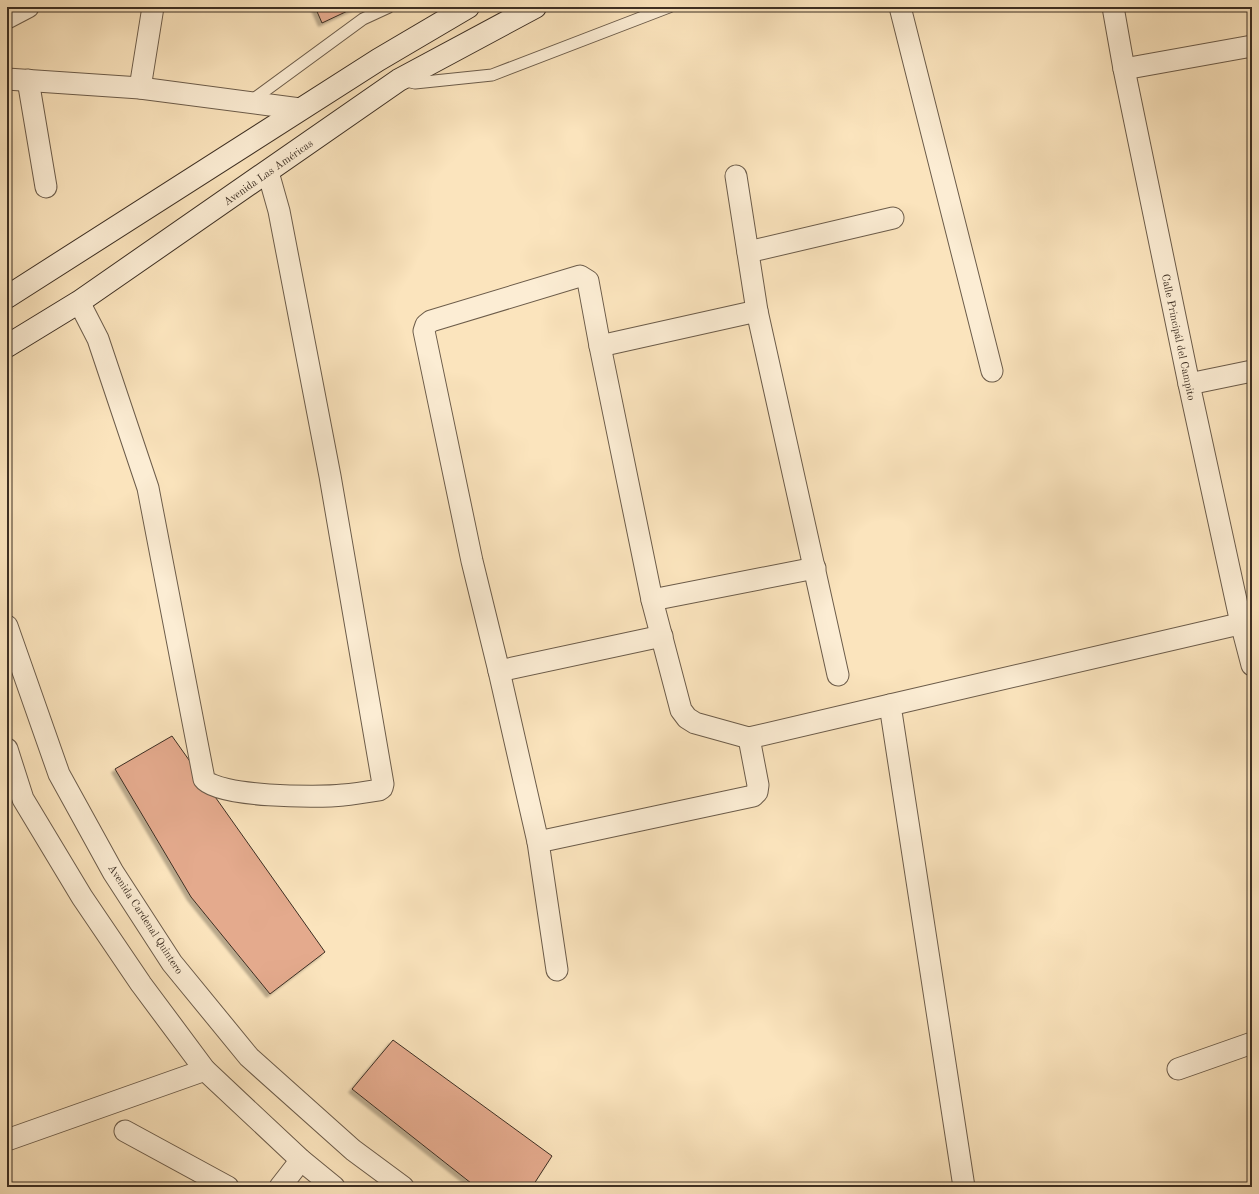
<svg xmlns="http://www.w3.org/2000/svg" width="1259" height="1194" viewBox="0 0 1259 1194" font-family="'Old Standard TT',serif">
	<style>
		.building { fill: #e4aa8d; stroke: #3d2f23; filter: url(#shadow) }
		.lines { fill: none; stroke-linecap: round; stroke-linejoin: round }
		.lane-casing { stroke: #6c5c4a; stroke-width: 13 }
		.street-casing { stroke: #6c5c4a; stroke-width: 23 }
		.secondary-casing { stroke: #3d2f23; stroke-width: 24 }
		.lane { stroke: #fcedd4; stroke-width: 11 }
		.street { stroke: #fcedd4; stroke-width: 21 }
		.secondary { stroke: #fcedd4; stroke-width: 22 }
		.labels { text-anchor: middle; stroke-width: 3.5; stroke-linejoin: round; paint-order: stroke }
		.street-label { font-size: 11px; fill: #3d2f23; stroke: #fcedd4 }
	</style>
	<defs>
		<filter id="shadow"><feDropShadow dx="-3.5" dy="3.5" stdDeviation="1" flood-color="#0004"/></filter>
	</defs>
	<rect width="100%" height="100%" fill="#fbe4bd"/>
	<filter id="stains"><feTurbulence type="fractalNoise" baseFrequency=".005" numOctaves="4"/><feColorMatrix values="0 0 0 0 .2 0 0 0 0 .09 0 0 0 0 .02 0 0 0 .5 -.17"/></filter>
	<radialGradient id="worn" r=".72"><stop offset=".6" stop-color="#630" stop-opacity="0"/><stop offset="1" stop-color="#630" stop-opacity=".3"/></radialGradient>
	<g class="building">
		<path d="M 315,7 L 356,7 L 322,23 Z"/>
		<path d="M 172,736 L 325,952 L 270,994 L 191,897 L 115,769 Z"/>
		<path d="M 393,1040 L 552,1156 L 532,1187 L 476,1187 L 352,1089 Z"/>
	</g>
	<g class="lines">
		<defs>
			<g id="lane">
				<path d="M 401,80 L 415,83 L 492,75 L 669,7"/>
				<path d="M 251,101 L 363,19 L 389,7"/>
			</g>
			<g id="street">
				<path d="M 900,7 L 992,371"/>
				<path d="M 1113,7 L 1124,69 L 1189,384 L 1241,623 L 1252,665"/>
				<path d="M 7,18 L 28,7"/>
				<path d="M 1124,69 L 1252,46"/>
				<path d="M 7,79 L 140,88 L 300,109"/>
				<path d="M 28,80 L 46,187"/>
				<path d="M 140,88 L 153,7"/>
				<path d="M 736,176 L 757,311 L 838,675"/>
				<path d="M 748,252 L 893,218"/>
				<path d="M 79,302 L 98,339 L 148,488 L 204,779 C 216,797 319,798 343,795 C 355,794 367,792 379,790 L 382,788 L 383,784 L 330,476 L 279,211 L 268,172"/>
				<path d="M 600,346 L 757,311"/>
				<path d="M 1189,384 L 1252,371"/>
				<path d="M 652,600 L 815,568"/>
				<path d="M 7,626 L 59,774 L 113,872 L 172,963 L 249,1057 L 353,1150 L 403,1187"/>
				<path d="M 499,671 L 662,636"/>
				<path d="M 7,749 L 23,799 L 82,897 L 141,984 L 205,1070 L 301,1160 L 334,1187"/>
				<path d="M 538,842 L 499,671 L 472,561 L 424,331 L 426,325 L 431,321 L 580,276 L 588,281 L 600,346 L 652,600 L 681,710 L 687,718 L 695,723 L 749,738"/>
				<path d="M 557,970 L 538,842 L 753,796 L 757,792 L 758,785 L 749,738 L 890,705"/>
				<path d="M 1178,1069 L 1252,1043"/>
				<path d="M 125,1131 L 228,1187"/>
				<path d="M 7,1140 L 205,1070"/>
				<path d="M 280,1187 L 301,1160"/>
				<path d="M 964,1187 L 890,705 L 1252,621"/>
			</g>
			<g id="secondary">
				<path d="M 7,297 L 378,60 L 468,7"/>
				<path d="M 7,346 L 79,302 L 399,80 L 535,7"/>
			</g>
		</defs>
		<use href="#lane" class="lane-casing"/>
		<use href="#street" class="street-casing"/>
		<use href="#secondary" class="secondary-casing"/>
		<use href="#lane" class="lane"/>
		<use href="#street" class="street"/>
		<use href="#secondary" class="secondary"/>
	</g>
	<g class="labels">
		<g class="street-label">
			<text transform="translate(268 172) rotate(-35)" y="4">Avenida Las Américas</text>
			<text transform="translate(1179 337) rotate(78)" y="4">Calle Principál del Campito</text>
			<text transform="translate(146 919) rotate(57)" y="4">Avenida Cardenal Quintero</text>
		</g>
	</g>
	<rect width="1259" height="1194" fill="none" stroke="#fbe4bd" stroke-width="24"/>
	<rect x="8" y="8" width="1243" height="1178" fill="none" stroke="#3d2f23" stroke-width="2"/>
	<rect x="12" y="12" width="1235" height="1170" fill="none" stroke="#3d2f23"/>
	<rect width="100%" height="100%" filter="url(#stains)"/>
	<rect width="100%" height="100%" fill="url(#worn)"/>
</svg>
